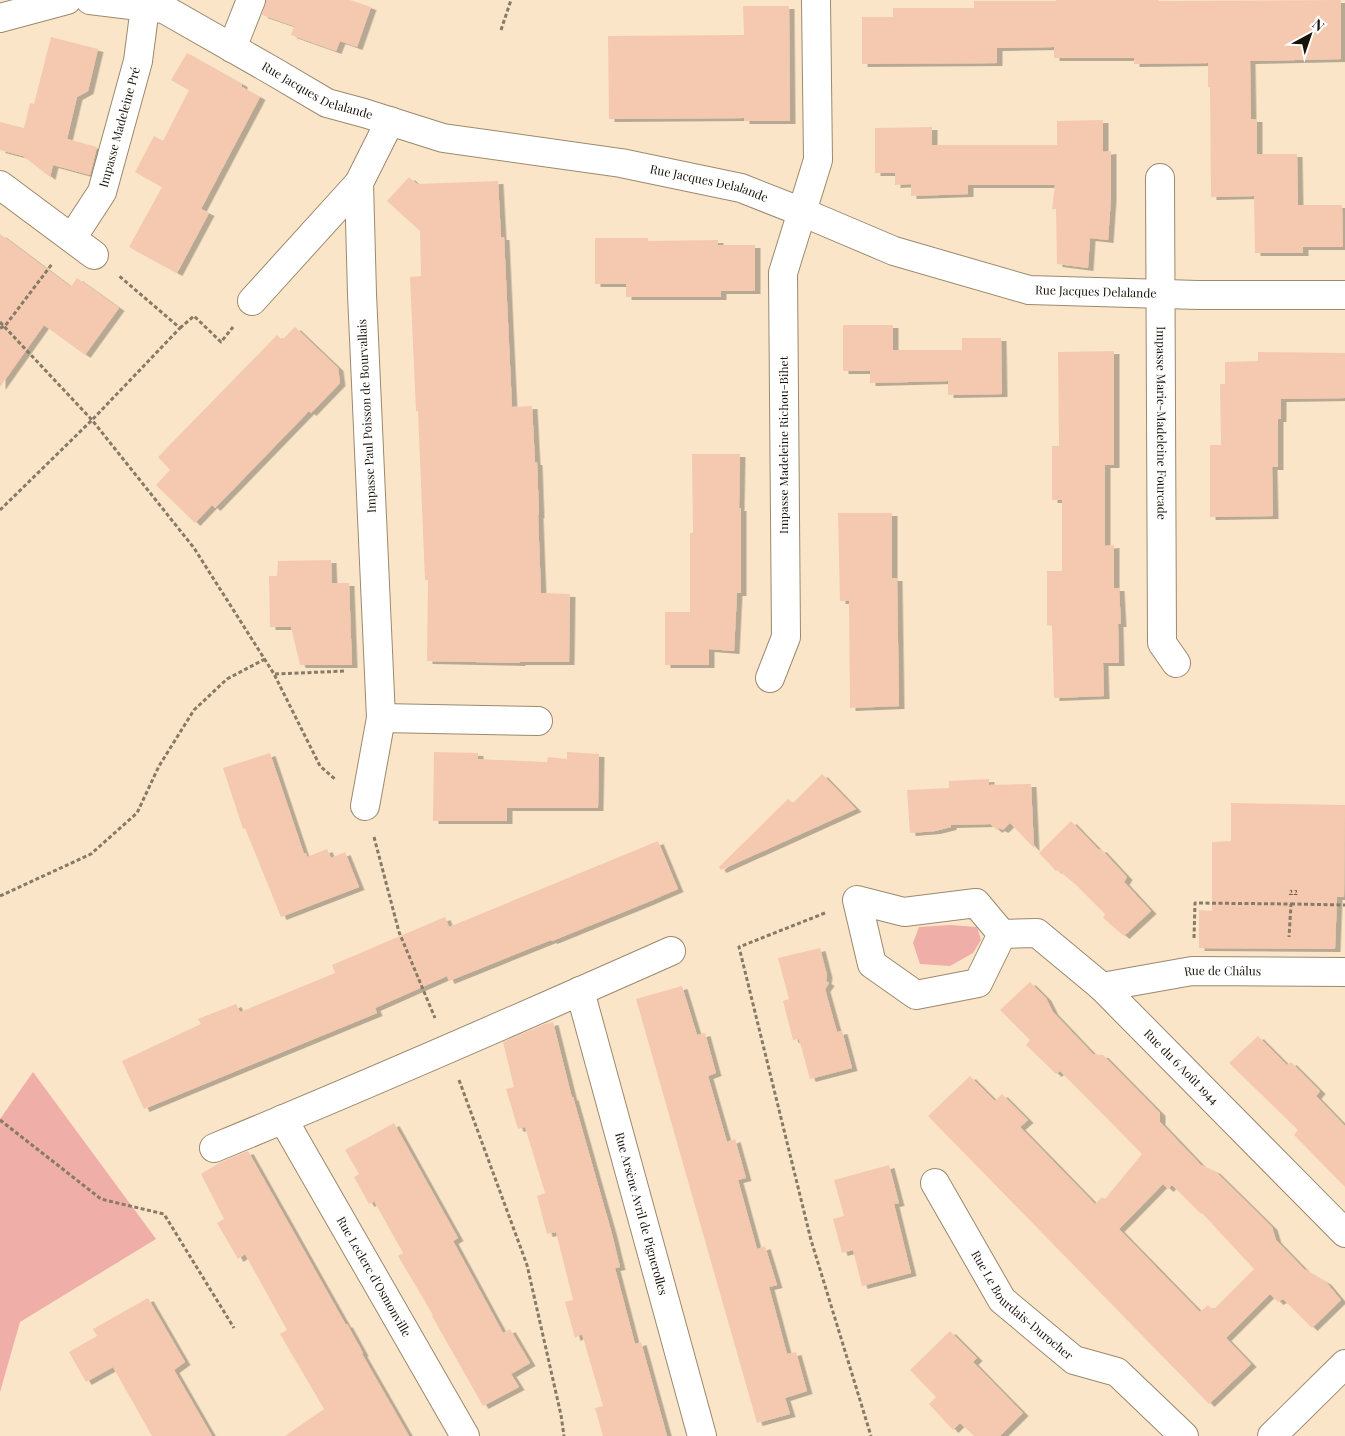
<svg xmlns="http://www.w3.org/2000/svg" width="1345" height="1436" viewBox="0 0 1345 1436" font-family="'Playfair Display',serif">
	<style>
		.green { fill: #efafa8 }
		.building { fill: #f5c9b0; fill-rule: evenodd; filter: url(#shadow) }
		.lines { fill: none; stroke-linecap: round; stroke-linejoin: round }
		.minor-casing { stroke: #9c896e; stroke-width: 30 }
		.path { stroke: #877a66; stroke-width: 3; stroke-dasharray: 4 2.5; stroke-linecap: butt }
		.minor { stroke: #fff; stroke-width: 28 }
		.labels { text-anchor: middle; stroke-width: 4.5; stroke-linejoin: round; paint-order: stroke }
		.number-label { font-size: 10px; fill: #504032 }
		.street-label { font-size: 12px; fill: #191208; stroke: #fff }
	</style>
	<defs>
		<filter id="shadow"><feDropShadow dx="5.5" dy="3" stdDeviation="0" flood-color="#0004"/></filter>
	</defs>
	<rect width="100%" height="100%" fill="#fae5c8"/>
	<g class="green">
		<path d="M 951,925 L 977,927 L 981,940 L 973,953 L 950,966 L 920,964 L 913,943 L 919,927 Z"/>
		<path d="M 33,1072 L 156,1239 L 20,1322 L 0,1392 L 0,1119 Z"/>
	</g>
	<g class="building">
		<path d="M 266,0 L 350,0 L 371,7 L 357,47 L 340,41 L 336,51 L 291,35 L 294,26 L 262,15 Z"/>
		<path d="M 1056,0 L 1159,0 L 1159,1 L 1341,0 L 1341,59 L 1250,61 L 1251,119 L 1257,119 L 1257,154 L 1297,154 L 1298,205 L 1342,205 L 1343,247 L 1303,247 L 1303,253 L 1255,253 L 1254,196 L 1211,197 L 1210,87 L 1208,87 L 1208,63 L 1134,64 L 1134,58 L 1054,58 L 1054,47 L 997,48 L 997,63 L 862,64 L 862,17 L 893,17 L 893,8 L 974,8 L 974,1 L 1056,1 Z"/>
		<path d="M 743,6 L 789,6 L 790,121 L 744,121 L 744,118 L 609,119 L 608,36 L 744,35 Z"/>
		<path d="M 51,37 L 98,49 L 88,91 L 77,97 L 67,139 L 97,147 L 90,175 L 53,165 L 50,177 L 23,156 L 0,150 L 0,122 L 24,128 L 30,103 L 34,104 Z"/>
		<path d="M 187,53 L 242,84 L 242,87 L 260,97 L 201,209 L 209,213 L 177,273 L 129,247 L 162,187 L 135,172 L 154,136 L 163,141 L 189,90 L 171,80 Z"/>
		<path d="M 1103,120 L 1103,152 L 1111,151 L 1111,198 L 1108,240 L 1090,238 L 1088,268 L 1057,264 L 1056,209 L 1052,209 L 1055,185 L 968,185 L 968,194 L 911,196 L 911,184 L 895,185 L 895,173 L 875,173 L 875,128 L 932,127 L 932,145 L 1057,145 L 1057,121 Z"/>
		<path d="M 409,177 L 417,184 L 498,181 L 501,237 L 504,237 L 512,407 L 532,406 L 535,462 L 537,462 L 539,515 L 538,515 L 541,593 L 570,594 L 569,662 L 520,662 L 520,663 L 427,661 L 428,580 L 425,580 L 418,411 L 416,411 L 410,277 L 421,276 L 420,231 L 387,201 Z"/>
		<path d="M 0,234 L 71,287 L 77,278 L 119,308 L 85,355 L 44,325 L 0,387 Z"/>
		<path d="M 595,238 L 648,238 L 648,241 L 718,240 L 718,245 L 755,245 L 755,291 L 721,291 L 721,297 L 626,297 L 626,284 L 595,284 Z"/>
		<path d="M 843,325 L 893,325 L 893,350 L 962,350 L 962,338 L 1001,338 L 1002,394 L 948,395 L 948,381 L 870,383 L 870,371 L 843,371 Z"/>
		<path d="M 295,327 L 338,368 L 340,383 L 311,413 L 309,411 L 215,508 L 212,505 L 195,523 L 156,485 L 170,470 L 158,457 L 277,335 L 282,340 Z"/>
		<path d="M 1114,351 L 1114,465 L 1105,465 L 1105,546 L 1114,545 L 1114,588 L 1119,588 L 1121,624 L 1118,624 L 1119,663 L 1103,663 L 1104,696 L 1054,698 L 1052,626 L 1047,625 L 1047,571 L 1062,571 L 1062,500 L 1052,500 L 1052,446 L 1059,446 L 1058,352 Z"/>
		<path d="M 1258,352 L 1345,353 L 1345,398 L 1281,399 L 1281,419 L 1278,419 L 1278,467 L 1272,467 L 1273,516 L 1210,517 L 1210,445 L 1221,445 L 1220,384 L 1225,384 L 1225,362 L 1258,361 Z"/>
		<path d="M 692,454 L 740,454 L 739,508 L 741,508 L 741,593 L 737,593 L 734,651 L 709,649 L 709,665 L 665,665 L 665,612 L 690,612 L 690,533 L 693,533 Z"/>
		<path d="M 838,513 L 892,513 L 892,578 L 897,578 L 899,706 L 850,708 L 849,601 L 840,601 Z"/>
		<path d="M 331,560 L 332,583 L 349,583 L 352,665 L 300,665 L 291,627 L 270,627 L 269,576 L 277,576 L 278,561 Z"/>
		<path d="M 434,752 L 478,753 L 478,759 L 547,762 L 548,757 L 567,759 L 567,752 L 599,754 L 598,808 L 507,808 L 507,821 L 433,821 Z"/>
		<path d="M 270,753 L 304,854 L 306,853 L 307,857 L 327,849 L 331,858 L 345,852 L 359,887 L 281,917 L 245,828 L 243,829 L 223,768 Z"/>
		<path d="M 822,774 L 856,809 L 721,870 L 719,867 L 788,799 L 793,803 Z"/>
		<path d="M 989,779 L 989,785 L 1031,784 L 1034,848 L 1010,823 L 1003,830 L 999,828 L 997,830 L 990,824 L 951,825 L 951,827 L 935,831 L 910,833 L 907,790 L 949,788 L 949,781 Z"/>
		<path d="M 1231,803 L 1345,805 L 1344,897 L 1337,897 L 1335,949 L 1199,948 L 1199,910 L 1212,911 L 1212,842 L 1231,841 Z"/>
		<path d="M 1071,821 L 1099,850 L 1101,849 L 1127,877 L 1124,882 L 1151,911 L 1124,936 L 1103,918 L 1105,914 L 1075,884 L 1058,870 L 1056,871 L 1039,853 Z"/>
		<path d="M 658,841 L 678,889 L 648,902 L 552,941 L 551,940 L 449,981 L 447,976 L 375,1008 L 377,1013 L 144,1109 L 122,1061 L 201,1024 L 198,1019 L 236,1004 L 240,1012 L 335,973 L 332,965 L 412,931 L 445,917 L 449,927 Z"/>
		<path d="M 820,948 L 827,975 L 826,981 L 829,983 L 825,989 L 837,1032 L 842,1031 L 852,1068 L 810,1079 L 799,1039 L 793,1040 L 783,1001 L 789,999 L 778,958 Z"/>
		<path d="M 1030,982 L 1046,998 L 1053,1012 L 1093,1054 L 1103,1055 L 1160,1113 L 1160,1122 L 1201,1165 L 1215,1171 L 1272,1227 L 1276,1240 L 1304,1269 L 1326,1282 L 1341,1300 L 1312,1328 L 1283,1299 L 1278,1302 L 1270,1294 L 1226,1338 L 1251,1364 L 1209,1404 L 928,1116 L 970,1076 L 995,1101 L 1002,1094 L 1028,1120 L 1020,1127 L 1095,1204 L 1102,1197 L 1105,1199 L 1142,1154 L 1060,1071 L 1056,1074 L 1026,1045 L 1030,1040 L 1000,1010 ZM 1163,1184 L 1168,1189 L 1172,1185 L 1201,1214 L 1202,1213 L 1254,1269 L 1213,1310 L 1208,1305 L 1200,1312 L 1119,1229 Z"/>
		<path d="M 682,986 L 697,1035 L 705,1033 L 716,1073 L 708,1076 L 727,1142 L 735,1139 L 746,1178 L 738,1180 L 757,1249 L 765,1246 L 777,1285 L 769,1287 L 787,1354 L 796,1352 L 807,1391 L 785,1398 L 790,1414 L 757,1423 L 636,999 Z"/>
		<path d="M 553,1022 L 572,1098 L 573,1097 L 612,1234 L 620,1267 L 615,1268 L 635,1344 L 641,1342 L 667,1436 L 603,1436 L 595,1408 L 603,1406 L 582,1334 L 575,1338 L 565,1302 L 573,1300 L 556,1232 L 547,1234 L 537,1196 L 545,1193 L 525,1127 L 518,1129 L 506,1089 L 514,1087 L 503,1042 L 545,1024 Z"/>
		<path d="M 1258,1036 L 1287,1065 L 1291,1062 L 1320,1091 L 1316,1096 L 1345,1126 L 1345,1187 L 1294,1135 L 1298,1130 L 1229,1063 Z"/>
		<path d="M 394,1123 L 458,1238 L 453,1241 L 503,1333 L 510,1329 L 530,1363 L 511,1374 L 519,1387 L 483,1406 L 432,1316 L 433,1315 L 398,1256 L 403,1253 L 374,1201 L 369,1204 L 354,1177 L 359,1174 L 345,1150 Z"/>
		<path d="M 248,1151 L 346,1325 L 347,1324 L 363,1353 L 362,1354 L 409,1436 L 285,1436 L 324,1409 L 280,1334 L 287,1330 L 245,1254 L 238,1259 L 217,1223 L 224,1219 L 201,1174 L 221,1162 Z"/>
		<path d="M 889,1165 L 899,1203 L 894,1204 L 911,1273 L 862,1286 L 853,1250 L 842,1253 L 833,1219 L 844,1216 L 834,1180 Z"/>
		<path d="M 148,1298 L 185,1362 L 174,1370 L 212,1436 L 152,1436 L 113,1367 L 86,1382 L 69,1352 L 97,1336 L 93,1329 Z"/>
		<path d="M 950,1331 L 977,1358 L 973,1362 L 1023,1413 L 1000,1436 L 974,1436 L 960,1423 L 953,1430 L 929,1404 L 936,1397 L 910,1370 Z"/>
	</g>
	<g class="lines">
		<defs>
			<g id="minor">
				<path id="s1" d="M 90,0 L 164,9 L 271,70 L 327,103 L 364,113 L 443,138 L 621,163 L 741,188 L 802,212 L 894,251 L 1029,290 L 1198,295 L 1345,295"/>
				<path d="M 0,18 L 67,0"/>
				<path d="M 232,48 L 251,0"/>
				<path id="s2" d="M 1160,178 L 1162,643 L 1176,663"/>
				<path d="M 0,185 L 94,255"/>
				<path id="s3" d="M 72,238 L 102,192 L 138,61 L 145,7"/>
				<path d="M 252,301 L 359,183"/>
				<path d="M 770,678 L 786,637 L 783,273 L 818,160 L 816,0"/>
				<path d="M 381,718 L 538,721"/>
				<path d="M 365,806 L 381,718 L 362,294 L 359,183 L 390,121"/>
				<path d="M 857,900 L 904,912 L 976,903 L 1002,934 L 978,983 L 916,995 L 872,964 Z"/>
				<path id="s4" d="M 1002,934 L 1037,933 L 1102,987 L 1345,1233"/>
				<path id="s5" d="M 1102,987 L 1192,971 L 1345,972"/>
				<path id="s6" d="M 580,991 L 702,1436"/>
				<path id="s7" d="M 283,1119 L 465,1436"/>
				<path d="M 214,1148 C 367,1085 520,1018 671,951"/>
				<path id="s8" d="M 935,1183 L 1002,1300 L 1074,1360 L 1117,1372 L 1184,1436"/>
				<path d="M 1272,1436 L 1345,1364"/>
			</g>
		</defs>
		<use href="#minor" class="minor-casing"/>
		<g class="path">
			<path d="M 501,30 L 511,0"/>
			<path d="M 0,322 L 92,420 L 194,548 L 274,674 L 320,766 L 336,780"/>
			<path d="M 0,328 L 5,326 L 52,264"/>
			<path d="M 180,328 L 194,316 L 221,342 L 233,327"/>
			<path d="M 0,510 L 92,420 L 180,328 L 118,275"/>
			<path d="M 275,674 L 346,671"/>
			<path d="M 374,837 L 399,932 L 435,1018"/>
			<path d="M 0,896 L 91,854 L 137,813 L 159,766 L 194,710 L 227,679 L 265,659"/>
			<path d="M 1291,904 L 1345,905"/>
			<path d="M 825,913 L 739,947 L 811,1240 L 871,1436"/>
			<path d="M 1194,938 L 1195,903 L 1291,904 L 1289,937"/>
			<path d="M 459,1080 L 527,1265 L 561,1415 L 564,1436"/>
			<path d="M 0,1120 L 101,1199 L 164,1214 L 234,1328"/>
		</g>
		<use href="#minor" class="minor"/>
	</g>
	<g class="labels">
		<g class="number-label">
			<text x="1293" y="895">22</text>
		</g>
		<g class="street-label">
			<text dy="4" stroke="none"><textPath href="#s1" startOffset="249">Rue Jacques Delalande</textPath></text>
			<text dy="4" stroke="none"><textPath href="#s3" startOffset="122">Impasse Madeleine Pré</textPath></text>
			<text dy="4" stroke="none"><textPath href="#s1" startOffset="654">Rue Jacques Delalande</textPath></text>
			<text dy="4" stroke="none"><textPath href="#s1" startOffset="1059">Rue Jacques Delalande</textPath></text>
			<text transform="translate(367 416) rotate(-93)" y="4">Impasse Paul Poisson de Bourvallais</text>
			<text dy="4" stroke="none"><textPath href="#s2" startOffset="245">Impasse Marie-Madeleine Fourcade</textPath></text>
			<text transform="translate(784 445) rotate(-90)" y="4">Impasse Madeleine Richou-Bihet</text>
			<text dy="4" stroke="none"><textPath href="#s5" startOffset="122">Rue de Châlus</textPath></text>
			<text dy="4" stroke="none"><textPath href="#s4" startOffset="232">Rue du 6 Août 1944</textPath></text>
			<text dy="4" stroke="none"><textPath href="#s6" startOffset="231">Rue Arsène Avril de Pignerolles</textPath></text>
			<text dy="4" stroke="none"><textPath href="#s7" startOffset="182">Rue Leclerc d'Osmonville</textPath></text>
			<text dy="4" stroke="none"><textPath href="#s8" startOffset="152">Rue Le Bourdais-Durocher</textPath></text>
		</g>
	</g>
	<g transform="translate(1310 35) rotate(40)" stroke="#ffffff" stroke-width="4" paint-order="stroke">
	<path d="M0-4L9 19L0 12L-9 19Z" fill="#191208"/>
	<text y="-8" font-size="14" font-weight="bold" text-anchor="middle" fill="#191208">N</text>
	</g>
</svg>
